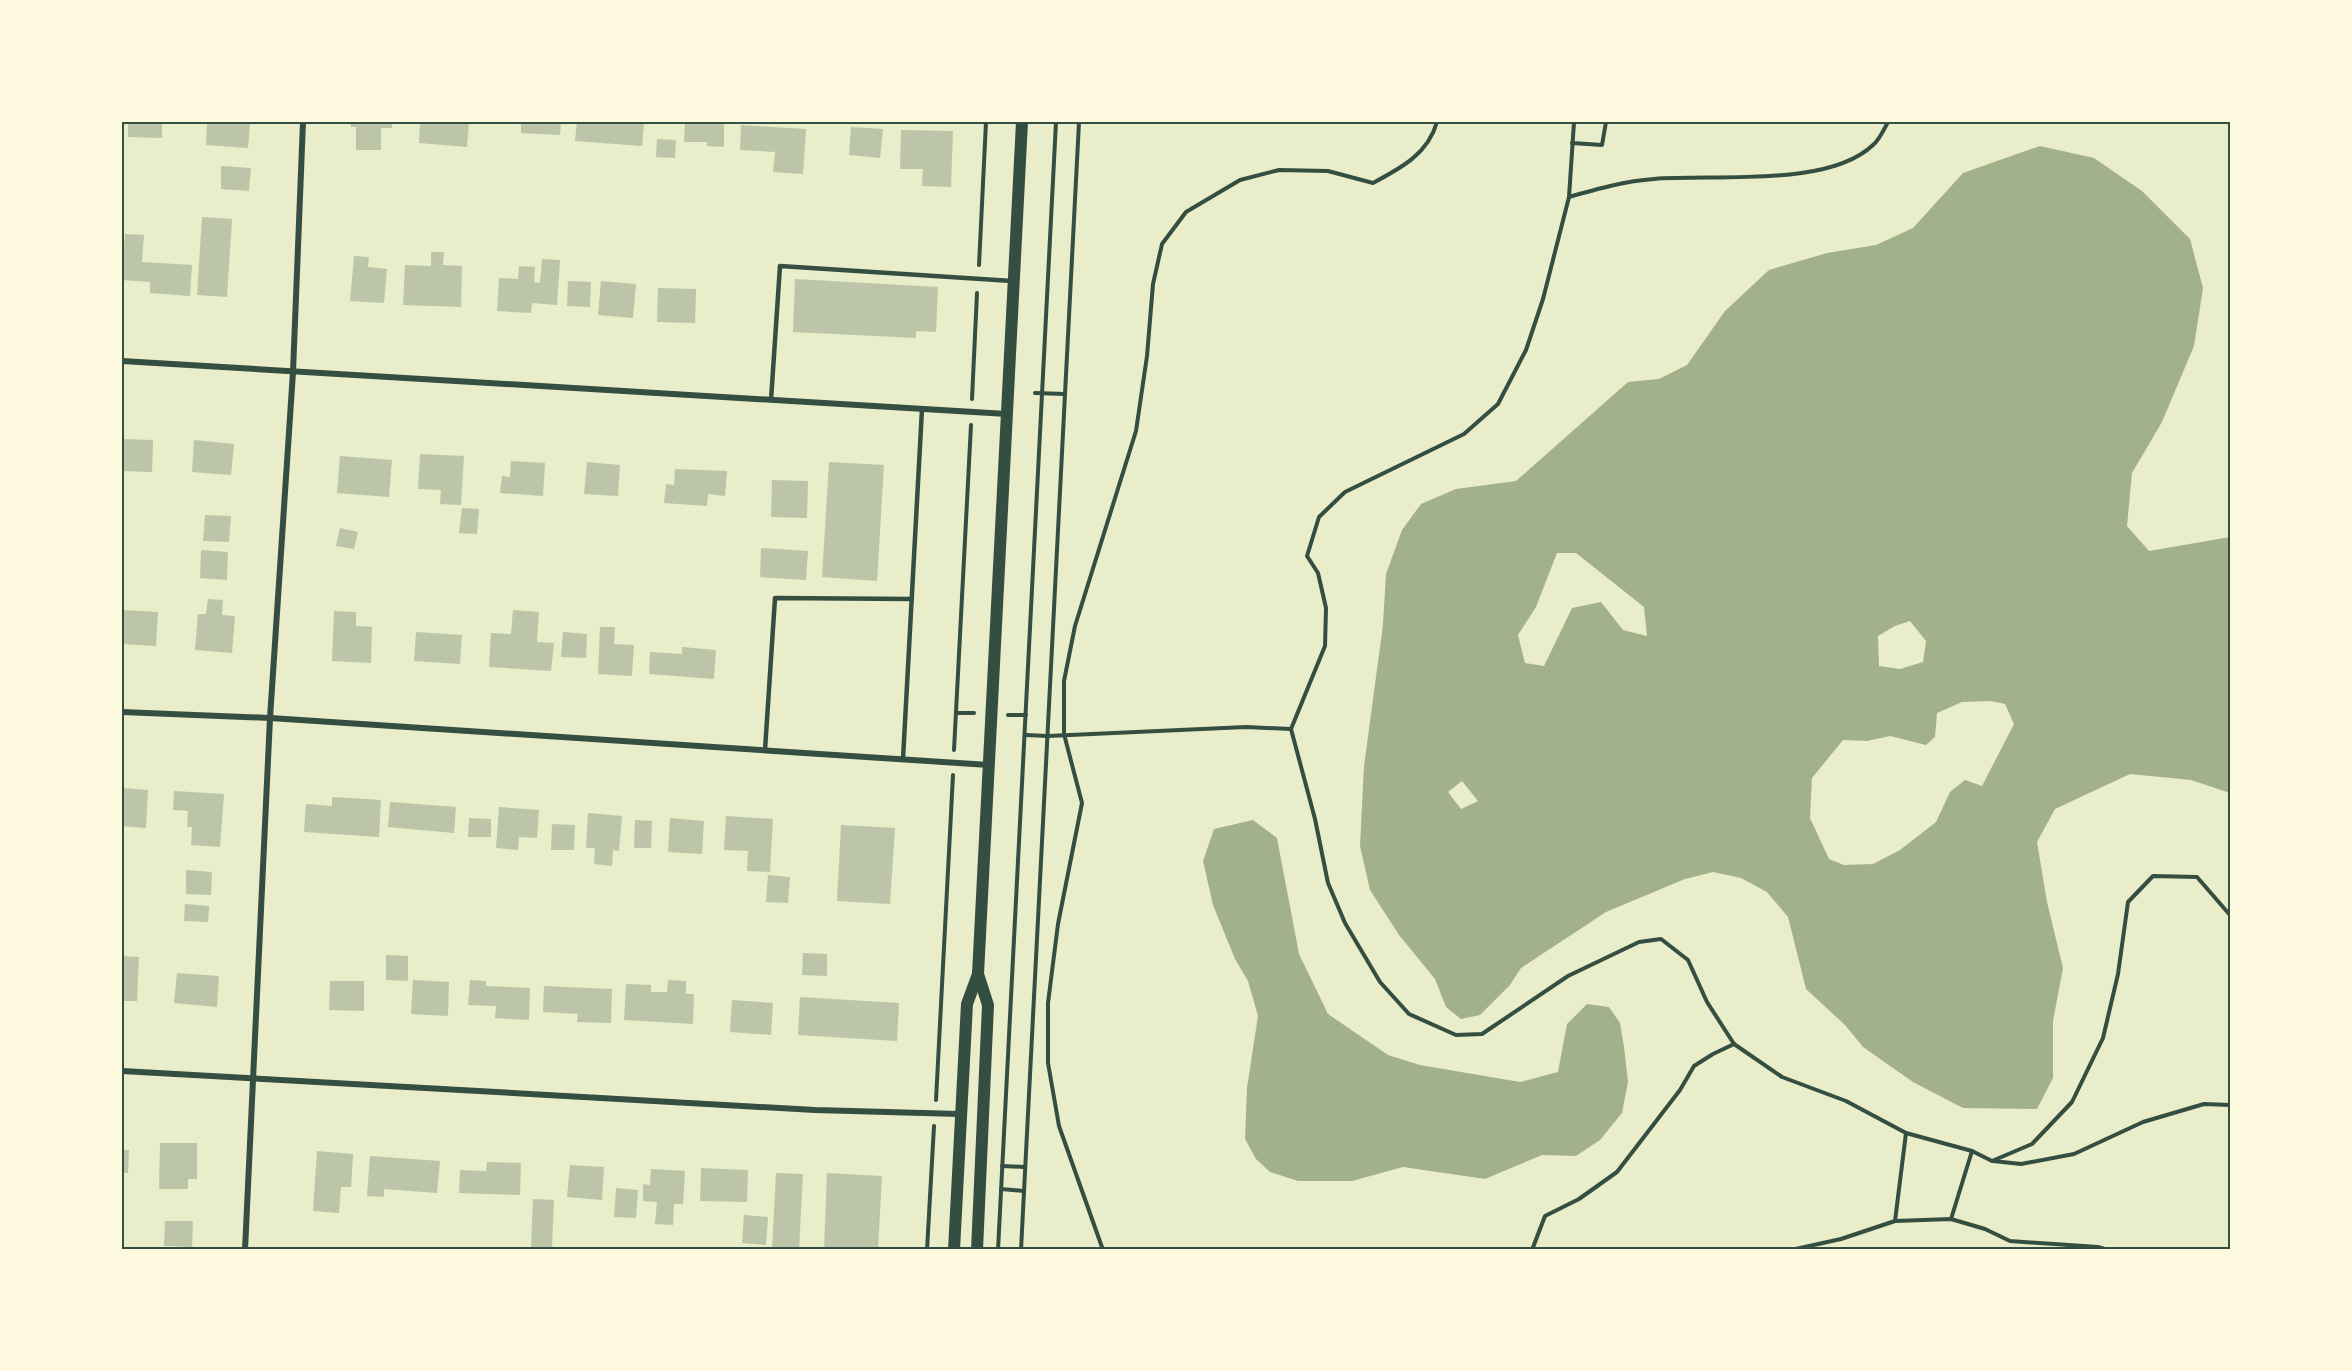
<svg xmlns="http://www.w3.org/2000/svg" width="2352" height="1371" viewBox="0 0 2352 1371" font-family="Manrope,sans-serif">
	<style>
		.water { fill: #a3b18a; fill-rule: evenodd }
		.building { fill: #bcc5a7 }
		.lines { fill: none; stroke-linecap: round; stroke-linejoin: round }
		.path { stroke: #344e41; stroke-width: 4 }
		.service { stroke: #344e41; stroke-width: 4.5 }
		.minor { stroke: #344e41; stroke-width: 6 }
		.secondary { stroke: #344e41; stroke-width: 12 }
		.neatline { fill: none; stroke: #344e41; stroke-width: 2 }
	</style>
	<rect width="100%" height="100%" fill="#e9edc9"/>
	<g class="water">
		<path d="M 2040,146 L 2094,158 L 2142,191 L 2190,239 L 2203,288 L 2194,346 L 2162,422 L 2132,473 L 2127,526 L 2149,551 L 2230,537 L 2230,793 L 2191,780 L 2130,774 L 2055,809 L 2037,842 L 2047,902 L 2063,968 L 2053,1021 L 2053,1078 L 2037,1109 L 1963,1108 L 1913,1082 L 1863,1047 L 1845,1025 L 1806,989 L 1788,917 L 1767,892 L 1741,878 L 1713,872 L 1685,879 L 1606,912 L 1521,968 L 1510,985 L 1480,1015 L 1461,1019 L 1446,1007 L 1435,979 L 1399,935 L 1370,890 L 1360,846 L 1364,766 L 1383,625 L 1386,574 L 1402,530 L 1421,504 L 1456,489 L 1516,481 L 1628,382 L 1659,379 L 1687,365 L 1725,311 L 1769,270 L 1827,253 L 1876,245 L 1913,228 L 1963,173 ZM 1557,553 L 1576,553 L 1644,607 L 1647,636 L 1623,630 L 1601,602 L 1572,608 L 1544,666 L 1525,663 L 1518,635 L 1536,607 ZM 1910,621 L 1926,641 L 1923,662 L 1900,669 L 1879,666 L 1878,636 L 1895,626 ZM 1991,701 L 2005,704 L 2014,724 L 1982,786 L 1965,780 L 1950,792 L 1936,822 L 1900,850 L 1873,864 L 1844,865 L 1829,859 L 1810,818 L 1812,778 L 1843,740 L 1867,741 L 1890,736 L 1926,745 L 1935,737 L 1937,713 L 1962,702 ZM 1462,781 L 1478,801 L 1461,809 L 1448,792 Z"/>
		<path d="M 1253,820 L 1277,838 L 1299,954 L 1328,1014 L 1388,1055 L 1420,1065 L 1520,1082 L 1558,1072 L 1567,1024 L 1587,1004 L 1609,1007 L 1620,1023 L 1624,1047 L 1628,1082 L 1622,1113 L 1600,1140 L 1576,1156 L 1542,1155 L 1485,1179 L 1403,1167 L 1352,1181 L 1298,1181 L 1270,1172 L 1256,1159 L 1245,1139 L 1247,1088 L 1258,1016 L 1248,981 L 1235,959 L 1213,905 L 1203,861 L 1214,829 Z"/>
	</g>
	<g class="building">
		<path d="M 128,122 L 162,122 L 162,138 L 128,137 Z"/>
		<path d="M 207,122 L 250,122 L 248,148 L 206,145 Z"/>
		<path d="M 351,122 L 392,122 L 392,128 L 381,128 L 381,150 L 356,150 L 356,127 L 351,127 Z"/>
		<path d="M 420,122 L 469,122 L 467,147 L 419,143 Z"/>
		<path d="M 521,122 L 561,122 L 560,135 L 521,133 Z"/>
		<path d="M 577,122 L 644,122 L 642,146 L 575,141 Z"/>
		<path d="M 685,122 L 724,122 L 724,147 L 707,146 L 707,142 L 684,142 Z"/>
		<path d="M 741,125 L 806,129 L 803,174 L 773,172 L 775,152 L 740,150 Z"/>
		<path d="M 851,127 L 883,129 L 880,158 L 849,155 Z"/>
		<path d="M 901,130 L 953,131 L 951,187 L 922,186 L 923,169 L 900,169 Z"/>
		<path d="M 657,139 L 676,140 L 675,158 L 656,157 Z"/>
		<path d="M 221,166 L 251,168 L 249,191 L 221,189 Z"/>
		<path d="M 202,217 L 232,219 L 227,297 L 197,295 Z"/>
		<path d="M 125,234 L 144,235 L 142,262 L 192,265 L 190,296 L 150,293 L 150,282 L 122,280 Z"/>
		<path d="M 431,252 L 444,252 L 443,265 L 462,266 L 461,307 L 403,305 L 405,265 L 431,266 Z"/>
		<path d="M 354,256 L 369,257 L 368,267 L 387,269 L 384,303 L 350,301 Z"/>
		<path d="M 542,259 L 560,260 L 557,305 L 532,303 L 531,313 L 497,311 L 499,278 L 518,279 L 519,266 L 535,267 L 534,282 L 540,283 Z"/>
		<path d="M 795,279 L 938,287 L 936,332 L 916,331 L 916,338 L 793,332 Z"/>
		<path d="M 568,281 L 591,282 L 590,307 L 567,306 Z"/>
		<path d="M 601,281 L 636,284 L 633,318 L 598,315 Z"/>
		<path d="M 658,288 L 696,289 L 695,323 L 657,322 Z"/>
		<path d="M 122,439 L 153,440 L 152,472 L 122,471 Z"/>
		<path d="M 194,440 L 234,444 L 231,475 L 192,472 Z"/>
		<path d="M 420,454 L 464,456 L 461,505 L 440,504 L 441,490 L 418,489 Z"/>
		<path d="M 340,456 L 392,460 L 389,497 L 337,493 Z"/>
		<path d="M 511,461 L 545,463 L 543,496 L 500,493 L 502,476 L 510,477 Z"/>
		<path d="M 587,462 L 620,465 L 618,496 L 584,494 Z"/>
		<path d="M 829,462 L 884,465 L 877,581 L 822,577 Z"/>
		<path d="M 675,469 L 727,471 L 725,496 L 708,494 L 707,506 L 664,503 L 666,484 L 674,485 Z"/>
		<path d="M 772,480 L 808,481 L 807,518 L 771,517 Z"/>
		<path d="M 462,508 L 479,509 L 477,534 L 459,533 Z"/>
		<path d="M 205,515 L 231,516 L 229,542 L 203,541 Z"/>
		<path d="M 340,528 L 358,532 L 354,549 L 336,546 Z"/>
		<path d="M 761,548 L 808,551 L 806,580 L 760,577 Z"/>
		<path d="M 201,550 L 228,552 L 227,580 L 200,578 Z"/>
		<path d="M 208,599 L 223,600 L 222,615 L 235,616 L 232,653 L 195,650 L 198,614 L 206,614 Z"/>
		<path d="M 122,610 L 158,612 L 156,646 L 122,644 Z"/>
		<path d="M 513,610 L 539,612 L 537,642 L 554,643 L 551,671 L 489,667 L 491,633 L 511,634 Z"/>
		<path d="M 334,611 L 356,612 L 356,626 L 372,627 L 371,663 L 332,661 Z"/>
		<path d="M 600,627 L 615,627 L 614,644 L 634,645 L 632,676 L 598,674 Z"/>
		<path d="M 416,632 L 462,635 L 460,664 L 414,661 Z"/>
		<path d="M 563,632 L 587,634 L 586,658 L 561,657 Z"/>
		<path d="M 682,647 L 716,650 L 714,679 L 649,674 L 650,652 L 682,654 Z"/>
		<path d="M 122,788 L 148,790 L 146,828 L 122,826 Z"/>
		<path d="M 174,791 L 224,794 L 220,847 L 191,845 L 192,827 L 187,827 L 188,811 L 173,810 Z"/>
		<path d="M 332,797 L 381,800 L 379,837 L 304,832 L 306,804 L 332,806 Z"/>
		<path d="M 390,802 L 456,807 L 454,833 L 388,827 Z"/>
		<path d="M 499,807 L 539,810 L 537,838 L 519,837 L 518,850 L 496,848 Z"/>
		<path d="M 588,813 L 622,816 L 619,851 L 613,850 L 612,866 L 594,864 L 595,848 L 586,848 Z"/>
		<path d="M 726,816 L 773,819 L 770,872 L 747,871 L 748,851 L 724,850 Z"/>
		<path d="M 469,818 L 491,819 L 491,837 L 468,837 Z"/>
		<path d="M 670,818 L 704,821 L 702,854 L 668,852 Z"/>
		<path d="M 635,820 L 652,821 L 651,848 L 634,848 Z"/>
		<path d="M 552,824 L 575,825 L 574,850 L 551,850 Z"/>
		<path d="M 841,825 L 895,828 L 890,904 L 837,901 Z"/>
		<path d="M 186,870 L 212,872 L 211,895 L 186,894 Z"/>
		<path d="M 768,875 L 790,877 L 788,903 L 766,902 Z"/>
		<path d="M 185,904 L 209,906 L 208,922 L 184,921 Z"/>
		<path d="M 803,953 L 827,954 L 827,976 L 802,975 Z"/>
		<path d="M 386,955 L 408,956 L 408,981 L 386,980 Z"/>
		<path d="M 122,956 L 139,957 L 137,1001 L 122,1001 Z"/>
		<path d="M 177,973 L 219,976 L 217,1007 L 174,1003 Z"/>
		<path d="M 413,980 L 449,982 L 448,1016 L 411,1014 Z"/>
		<path d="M 470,980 L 486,981 L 486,986 L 530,988 L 529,1020 L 495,1018 L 496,1006 L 468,1005 Z"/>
		<path d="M 668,980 L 686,981 L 686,994 L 694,994 L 693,1024 L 624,1020 L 626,984 L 651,985 L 651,992 L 667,992 Z"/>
		<path d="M 330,981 L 364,981 L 364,1011 L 329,1010 Z"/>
		<path d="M 544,986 L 612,989 L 611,1023 L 577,1022 L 578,1014 L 543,1012 Z"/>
		<path d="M 800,997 L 899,1003 L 897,1041 L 798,1035 Z"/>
		<path d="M 732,1000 L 773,1003 L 771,1035 L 730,1032 Z"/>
		<path d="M 160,1143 L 197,1143 L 197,1179 L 188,1179 L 188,1189 L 159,1189 Z"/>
		<path d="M 122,1150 L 129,1150 L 128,1173 L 122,1173 Z"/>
		<path d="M 317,1151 L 353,1154 L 351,1187 L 341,1187 L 339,1213 L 313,1211 Z"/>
		<path d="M 370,1156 L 440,1161 L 437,1193 L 384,1189 L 384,1197 L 367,1196 Z"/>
		<path d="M 487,1162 L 521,1163 L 520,1195 L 459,1193 L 460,1170 L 486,1171 Z"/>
		<path d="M 570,1165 L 604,1167 L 602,1200 L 567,1197 Z"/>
		<path d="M 701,1168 L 748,1170 L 747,1202 L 700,1201 Z"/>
		<path d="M 651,1169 L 685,1171 L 683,1204 L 674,1204 L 673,1225 L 655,1224 L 657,1202 L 643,1201 L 643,1184 L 650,1185 Z"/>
		<path d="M 776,1173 L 803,1174 L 799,1250 L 772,1250 Z"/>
		<path d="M 827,1173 L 882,1176 L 878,1250 L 824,1250 Z"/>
		<path d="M 616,1188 L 638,1190 L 636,1218 L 614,1217 Z"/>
		<path d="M 533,1199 L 554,1200 L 552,1248 L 531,1247 Z"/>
		<path d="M 744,1215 L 768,1217 L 766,1245 L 742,1243 Z"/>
		<path d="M 165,1221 L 193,1221 L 192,1247 L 164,1246 Z"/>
	</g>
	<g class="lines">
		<g class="path">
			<path d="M 1574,122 L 1569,197 L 1543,299 L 1526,350 L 1498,404 L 1464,434 L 1345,492 L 1319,517 L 1307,556 L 1318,573 L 1326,608 L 1325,646 L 1291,729 L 1315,819 L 1328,883 L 1345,923 L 1380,982 L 1409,1014 L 1456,1035 L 1482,1034 L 1568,976 L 1639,942 L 1661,939 L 1688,960 L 1707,1002 L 1734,1044"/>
			<path d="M 1572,143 L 1602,145 L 1606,122"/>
			<path d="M 1569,197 C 1597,189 1625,181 1654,179 C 1714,174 1828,188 1873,145 C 1880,139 1884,129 1888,122"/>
			<path d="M 979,265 L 986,122"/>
			<path d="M 1035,393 L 1065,394"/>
			<path d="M 972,399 L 977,293"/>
			<path d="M 956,713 L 974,713"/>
			<path d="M 1008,715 L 1026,715"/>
			<path d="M 1025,735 L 1048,736 L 1246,727 L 1291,729"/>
			<path d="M 954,750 L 971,425"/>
			<path d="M 936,1100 L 953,775"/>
			<path d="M 1993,1161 L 2021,1164 L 2074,1154 L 2143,1122 L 2204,1104 L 2230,1105"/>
			<path d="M 1002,1166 L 1025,1167"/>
			<path d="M 1001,1189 L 1024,1191"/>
			<path d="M 1951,1219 L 1972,1151"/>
			<path d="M 1895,1221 L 1906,1133"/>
			<path d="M 927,1250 L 934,1126"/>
			<path d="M 998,1250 L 1056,122"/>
			<path d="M 1021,1250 L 1079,122"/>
			<path d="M 1103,1250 L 1059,1126 L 1048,1063 L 1048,1003 L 1058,924 L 1082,803 L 1064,734 L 1064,681 L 1075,626 L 1136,431 L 1147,356 L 1153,284 L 1162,244 L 1186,212 L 1240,180 L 1279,170 L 1328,171 L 1373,183 C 1401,168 1428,154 1437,122"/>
			<path d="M 1532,1250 L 1545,1216 L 1579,1199 L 1617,1172 L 1680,1090 L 1694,1066 L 1713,1054 L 1734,1044 L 1782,1077 L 1846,1101 L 1906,1133 L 1972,1151 L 1992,1161 L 2032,1144 L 2072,1102 L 2103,1038 L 2118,974 L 2128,902 L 2153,876 L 2197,877 L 2230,915"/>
			<path d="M 1791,1250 L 1841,1239 L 1895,1221 L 1951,1219 L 1985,1229 L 2010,1241 L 2098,1247 L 2108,1250"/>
		</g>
		<g class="service">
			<path d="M 771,400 L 780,266 L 1012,281"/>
			<path d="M 765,750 L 775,598 L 912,599"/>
			<path d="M 903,759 L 922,409"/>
		</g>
		<g class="minor">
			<path d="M 122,361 L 1007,414"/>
			<path d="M 122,712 L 270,718 L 989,765"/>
			<path d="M 122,1071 L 815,1110 L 959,1114"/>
			<path d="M 245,1250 L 270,718 L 293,372 L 303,122"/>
		</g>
		<g class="secondary">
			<path d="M 954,1250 L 967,1004 L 978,974 L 1022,122"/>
			<path d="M 977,1250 L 988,1005 L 978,974"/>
		</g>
	</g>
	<rect width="2352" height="1371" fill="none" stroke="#fefae0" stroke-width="246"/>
	<rect x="123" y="123" width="2106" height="1125" class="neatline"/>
</svg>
